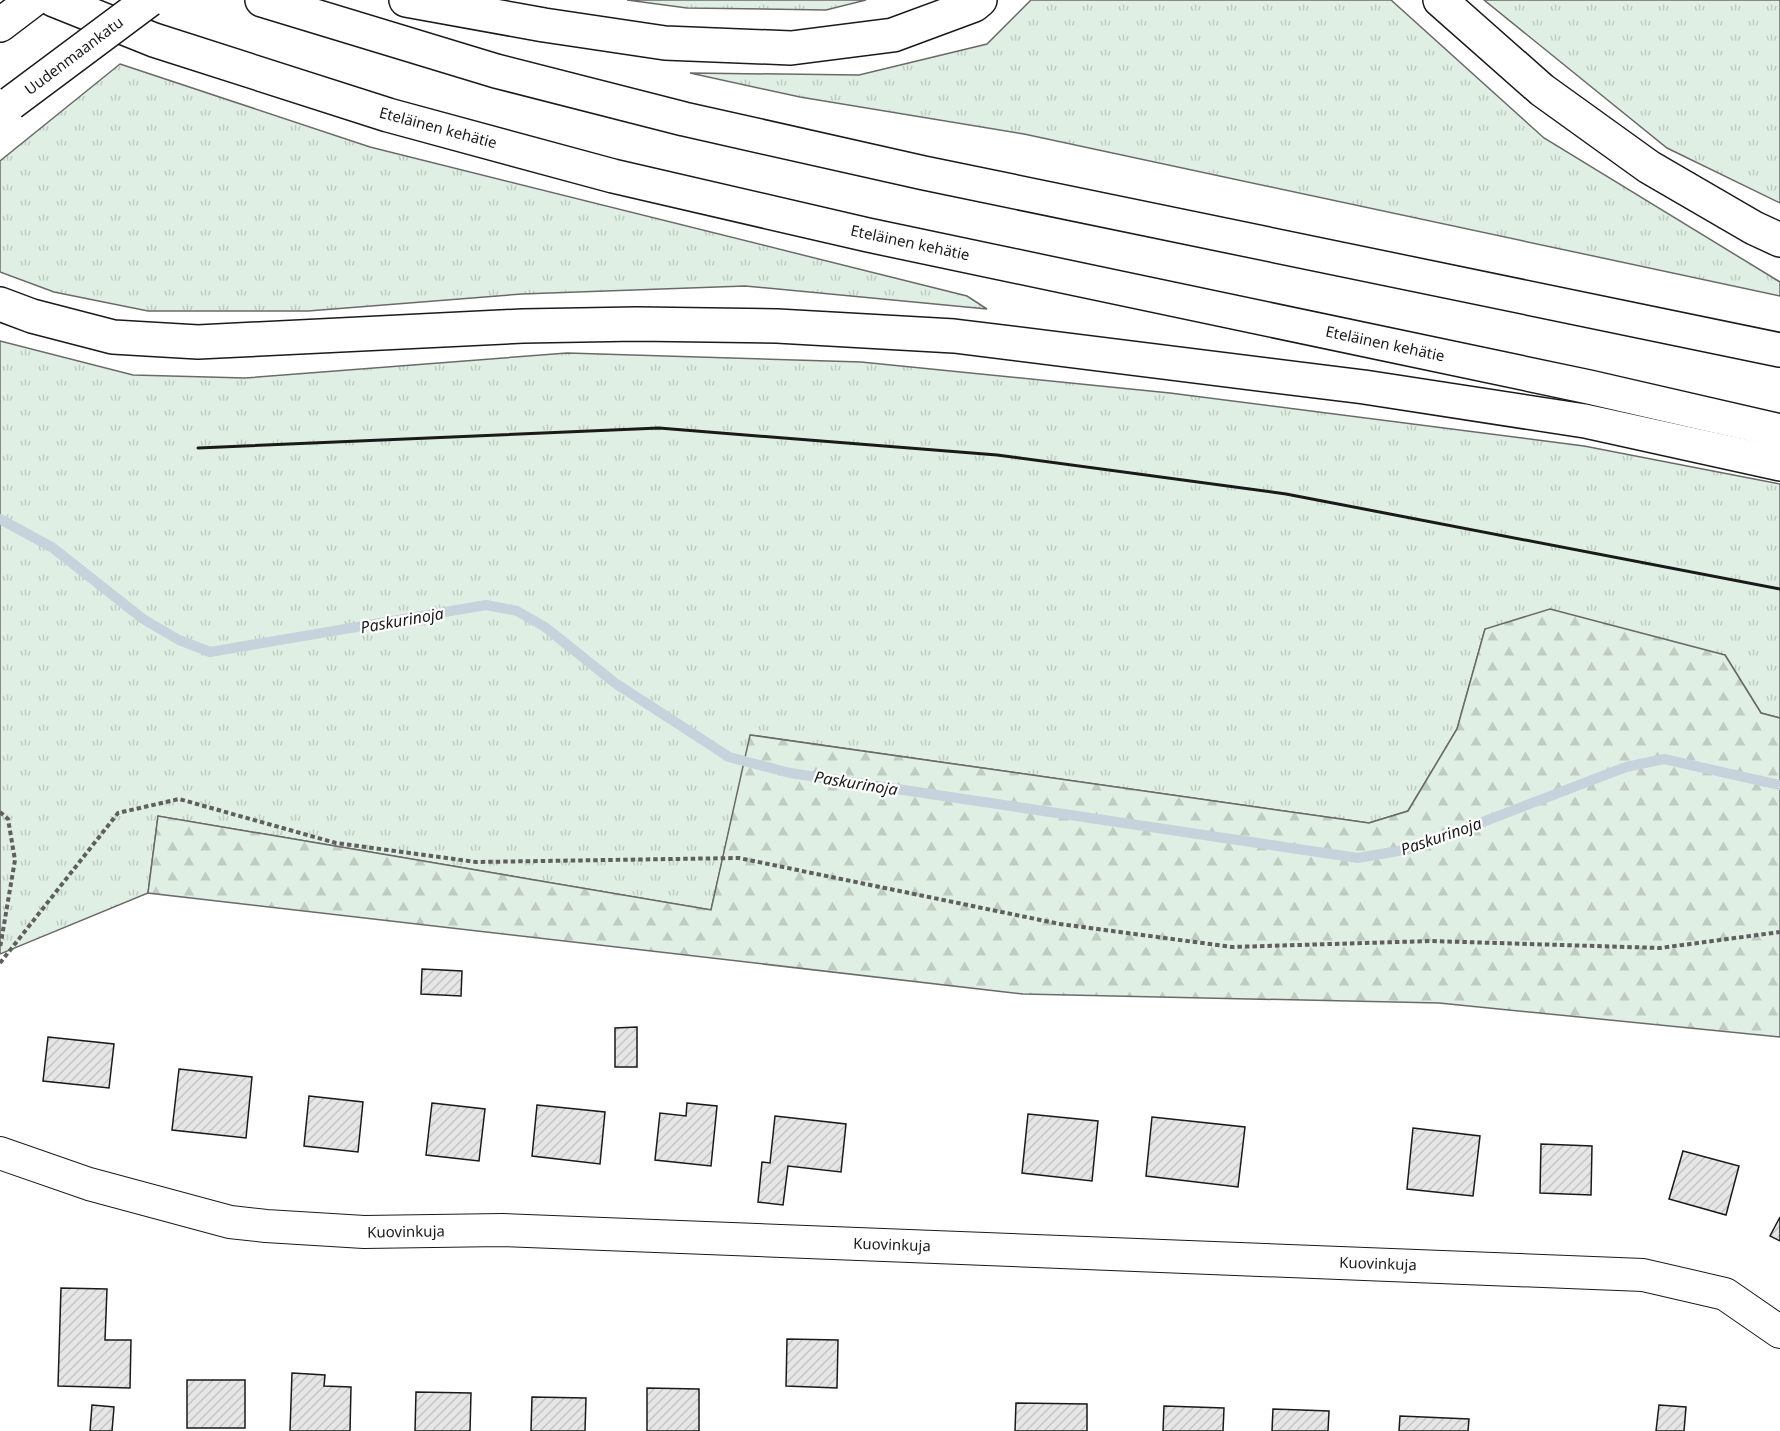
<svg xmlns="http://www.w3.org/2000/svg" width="1780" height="1431" viewBox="0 0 1780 1431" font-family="'Noto Sans',sans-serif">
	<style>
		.grass { fill: url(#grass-tufts); stroke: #6a6a6a; stroke-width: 1.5 }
		.forest { fill: url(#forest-firs); stroke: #6a6a6a; stroke-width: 1.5 }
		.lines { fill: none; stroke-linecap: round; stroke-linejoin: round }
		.stream { stroke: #c6d2dc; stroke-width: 10 }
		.building { fill: url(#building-hatch); stroke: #1a1a1a; stroke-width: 1.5 }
		.minor-casing { stroke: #1a1a1a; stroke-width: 34 }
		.primary-casing { stroke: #1a1a1a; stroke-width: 36 }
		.motorway-casing { stroke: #1a1a1a; stroke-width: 36 }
		.path { stroke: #5f5f5f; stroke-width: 4; stroke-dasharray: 4.5 3; stroke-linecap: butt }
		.minor { stroke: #fff; stroke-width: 32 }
		.primary { stroke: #fff; stroke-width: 33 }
		.motorway { stroke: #fff; stroke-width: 33 }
		.primary-bridge-casing { stroke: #1a1a1a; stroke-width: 36; stroke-linecap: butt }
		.primary-bridge { stroke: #fff; stroke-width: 33 }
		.wall { stroke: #1a1a1a; stroke-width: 3 }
		.labels { text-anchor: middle; stroke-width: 4.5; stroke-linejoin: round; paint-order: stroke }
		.street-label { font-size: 15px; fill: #1a1a1a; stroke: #fff }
		.water-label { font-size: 16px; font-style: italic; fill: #1a1a1a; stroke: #fff }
	</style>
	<defs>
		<pattern id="grass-tufts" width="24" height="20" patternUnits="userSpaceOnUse" patternTransform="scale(1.5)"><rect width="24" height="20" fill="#e0efe3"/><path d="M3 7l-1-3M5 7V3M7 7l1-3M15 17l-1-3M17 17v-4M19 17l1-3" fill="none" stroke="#c0ccc2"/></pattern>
		<pattern id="forest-firs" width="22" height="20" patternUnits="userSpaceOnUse" patternTransform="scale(1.5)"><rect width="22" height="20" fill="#e0efe3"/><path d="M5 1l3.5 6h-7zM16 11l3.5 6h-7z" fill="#c0ccc2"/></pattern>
		<pattern id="building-hatch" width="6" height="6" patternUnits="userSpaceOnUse" patternTransform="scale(1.5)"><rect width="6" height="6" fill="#e6e6e6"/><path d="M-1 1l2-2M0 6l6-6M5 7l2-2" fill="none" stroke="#c5c5c5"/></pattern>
	</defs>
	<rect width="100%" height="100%" fill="#fff"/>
	<g class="grass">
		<path d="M 627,0 L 866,0 L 826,10 L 687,8 Z"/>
		<path d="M 1031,0 L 1391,0 L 1544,138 L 1780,282 L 1780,296 L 1024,134 L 800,97 L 690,73 L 859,75 L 987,44 Z"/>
		<path d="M 1484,0 L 1780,0 L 1780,203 L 1667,148 Z"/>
		<path d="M 120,64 L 370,147 L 967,296 L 987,309 L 745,286 L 522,294 L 308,311 L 148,311 L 54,292 L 0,272 L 0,161 Z"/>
		<path d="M 0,341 L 133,375 L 245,378 L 567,353 L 861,362 L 1170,393 L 1584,446 L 1780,484 L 1780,718 L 1761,713 L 1725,655 L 1485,629 L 1457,729 L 1408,811 L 1369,823 L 751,735 L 711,910 L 158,816 L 148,893 L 0,954 Z"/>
	</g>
	<path class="forest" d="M 1550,609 L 1725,655 L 1761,713 L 1780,718 L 1780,1037 L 1439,1003 L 1023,994 L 148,893 L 158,816 L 711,910 L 750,735 L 1369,823 L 1408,811 L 1457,729 L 1485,629 Z"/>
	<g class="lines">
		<path class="stream" d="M 0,519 L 53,548 L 143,619 L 179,640 L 210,652 L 486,605 L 517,611 L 545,627 L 615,683 L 729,757 L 790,773 L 1358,858 L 1415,848 L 1626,767 L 1664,759 L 1780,785"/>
	</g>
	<g class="building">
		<path d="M 422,969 L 462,971 L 461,996 L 421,994 Z"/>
		<path d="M 637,1027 L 637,1067 L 615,1067 L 615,1028 Z"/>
		<path d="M 48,1037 L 114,1044 L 109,1088 L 43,1081 Z"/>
		<path d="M 179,1069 L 252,1077 L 246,1138 L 172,1130 Z"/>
		<path d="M 309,1096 L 363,1102 L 358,1152 L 304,1146 Z"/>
		<path d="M 432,1103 L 485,1109 L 479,1161 L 426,1155 Z"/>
		<path d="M 687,1103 L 717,1106 L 711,1166 L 655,1160 L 660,1113 L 686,1116 Z"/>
		<path d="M 537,1105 L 605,1112 L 600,1164 L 532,1156 Z"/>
		<path d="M 1028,1114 L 1098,1121 L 1092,1181 L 1022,1173 Z"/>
		<path d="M 775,1116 L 846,1124 L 841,1172 L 788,1166 L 783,1205 L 758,1202 L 762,1162 L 770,1163 Z"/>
		<path d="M 1152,1117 L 1245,1127 L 1238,1187 L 1146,1176 Z"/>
		<path d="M 1413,1128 L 1480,1136 L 1473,1196 L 1407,1189 Z"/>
		<path d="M 1541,1144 L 1592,1146 L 1591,1195 L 1540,1193 Z"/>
		<path d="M 1683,1151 L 1739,1166 L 1726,1215 L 1669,1199 Z"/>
		<path d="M 1780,1217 L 1780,1241 L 1770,1236 Z"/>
		<path d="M 61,1288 L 107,1289 L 105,1340 L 131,1340 L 130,1388 L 58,1386 Z"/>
		<path d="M 787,1339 L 838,1340 L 837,1388 L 786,1386 Z"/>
		<path d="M 292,1373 L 325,1375 L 324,1386 L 351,1387 L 350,1431 L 290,1431 Z"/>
		<rect x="187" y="1380" width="58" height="48"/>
		<path d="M 647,1388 L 699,1389 L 699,1431 L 647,1431 Z"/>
		<path d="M 416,1392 L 471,1393 L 470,1431 L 415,1431 Z"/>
		<path d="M 532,1397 L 586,1398 L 585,1431 L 531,1431 Z"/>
		<path d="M 1016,1403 L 1087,1404 L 1087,1431 L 1015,1431 Z"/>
		<path d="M 92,1405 L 114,1407 L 112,1431 L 90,1431 Z"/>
		<path d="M 1659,1405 L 1686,1407 L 1684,1431 L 1656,1431 Z"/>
		<path d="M 1164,1406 L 1224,1408 L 1223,1431 L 1163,1431 Z"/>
		<path d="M 1273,1409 L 1329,1411 L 1328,1431 L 1272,1431 Z"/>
		<path d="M 1400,1416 L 1469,1419 L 1468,1431 L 1399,1431 Z"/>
	</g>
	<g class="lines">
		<defs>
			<path id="minor" d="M 0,1153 L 89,1184 L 230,1222 L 266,1226 L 364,1232 L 502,1230 L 1643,1275 L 1725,1294 L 1780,1332"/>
			<path id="primary" d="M 0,25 L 33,0"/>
			<g id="motorway">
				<path d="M 54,0 L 154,40 L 388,115 L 613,176 L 868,235 L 1589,387 L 1780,431"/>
				<path d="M 262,0 L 496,71 L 684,119 L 924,173 L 1780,350"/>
				<path d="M 406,0 L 544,25 L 665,43 L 791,48 L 893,35 L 974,5 L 980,0"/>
				<path d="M 1440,0 L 1542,90 L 1649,167 L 1754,228 L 1780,240"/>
				<path d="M 0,304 L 32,316 L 113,337 L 198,342 L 523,326 L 637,324 L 777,326 L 954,336 L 1364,387 L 1585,421 L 1780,464"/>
			</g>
		</defs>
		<use href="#minor" class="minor-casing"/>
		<use href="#primary" class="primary-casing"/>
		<use href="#motorway" class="motorway-casing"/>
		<g class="path">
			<path d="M 0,812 L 8,819 L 15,860 L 0,948"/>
			<path d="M 0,963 L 118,813 L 179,799 L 336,843 L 476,862 L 739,858 L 1060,924 L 1232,947 L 1431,941 L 1660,948 L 1780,932"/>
		</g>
		<use href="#minor" class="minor"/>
		<use href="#primary" class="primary"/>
		<use href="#motorway" class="motorway"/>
		<defs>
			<path id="primary-bridge" d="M 11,103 L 149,0"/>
		</defs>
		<use href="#primary-bridge" class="primary-bridge-casing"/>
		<use href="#primary-bridge" class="primary-bridge"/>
		<path class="wall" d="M 198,448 L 659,428 L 997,455 L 1286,494 L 1780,589"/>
	</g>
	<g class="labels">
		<g class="street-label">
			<text transform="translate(74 56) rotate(-37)" y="5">Uudenmaankatu</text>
			<text transform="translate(438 128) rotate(15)" y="5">Eteläinen kehätie</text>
			<text transform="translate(910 243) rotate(12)" y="5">Eteläinen kehätie</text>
			<text transform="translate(1385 344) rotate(12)" y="5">Eteläinen kehätie</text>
			<text transform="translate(406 1232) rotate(-1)" y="5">Kuovinkuja</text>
			<text transform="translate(892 1245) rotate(2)" y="5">Kuovinkuja</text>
			<text transform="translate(1378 1264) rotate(2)" y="5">Kuovinkuja</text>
		</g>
		<g class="water-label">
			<text transform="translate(402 620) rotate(-10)" y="6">Paskurinoja</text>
			<text transform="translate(856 783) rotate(9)" y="6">Paskurinoja</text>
			<text transform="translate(1441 836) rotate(-19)" y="6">Paskurinoja</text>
		</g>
	</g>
</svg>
